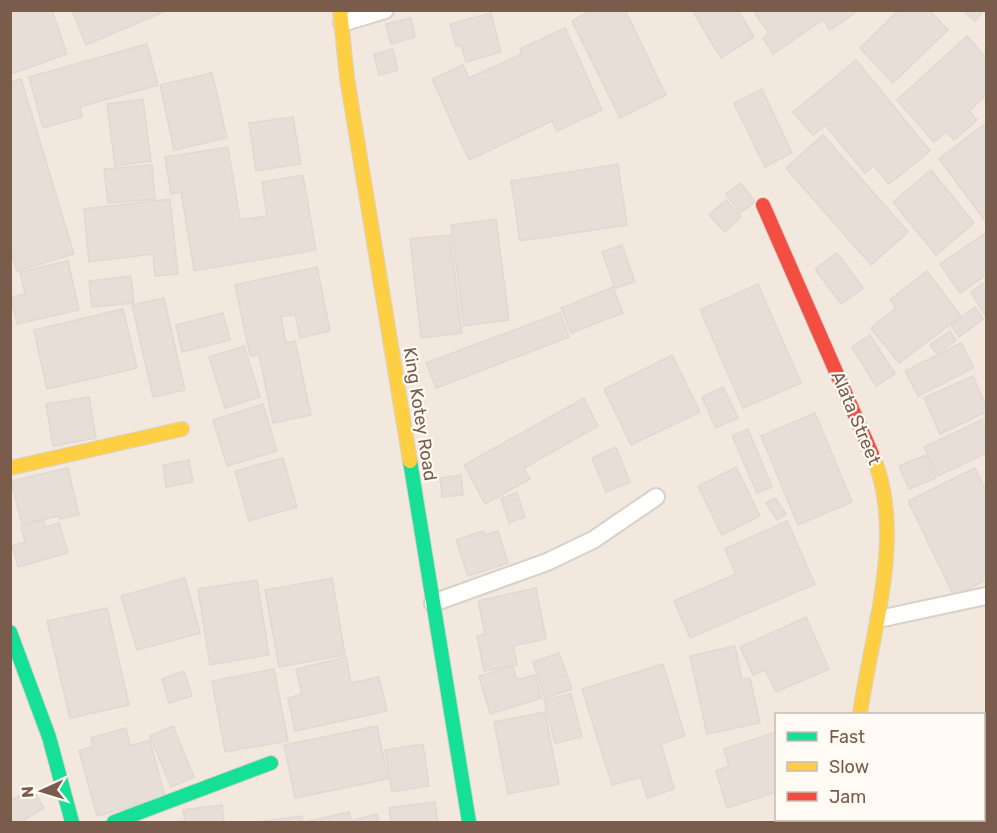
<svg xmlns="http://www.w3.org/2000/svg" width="997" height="833" viewBox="0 0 997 833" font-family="Rubik,sans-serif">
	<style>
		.residential { fill: #f2e8de; fill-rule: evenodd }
		.building { fill: #e6ded7; stroke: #e2d8d2; stroke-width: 1.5 }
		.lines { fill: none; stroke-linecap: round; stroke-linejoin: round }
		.lane-casing { stroke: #d7d1cb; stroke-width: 20 }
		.street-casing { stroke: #d7d1cb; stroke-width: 36 }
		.fast-casing { stroke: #d9d2cb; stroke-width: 16 }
		.slow-casing { stroke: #d9d2cb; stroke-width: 16 }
		.jam-casing { stroke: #d9d2cb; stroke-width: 16 }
		.lane { stroke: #fefefd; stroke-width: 16 }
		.street { stroke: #fefefd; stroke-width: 33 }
		.fast { stroke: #16e098; stroke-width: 14 }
		.slow { stroke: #ffcf43; stroke-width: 14 }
		.jam { stroke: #f24e42; stroke-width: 14 }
		.labels { text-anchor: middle; stroke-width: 4.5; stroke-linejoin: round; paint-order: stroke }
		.street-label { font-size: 18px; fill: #7a5c4d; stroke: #fffaf3 }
	</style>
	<rect width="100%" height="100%" fill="#f9f5f0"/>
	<path class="residential" d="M 10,11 L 986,11 L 986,822 L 11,822 ZM 776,714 L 984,714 L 984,820 L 776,820 Z"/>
	<g class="building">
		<path d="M 10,10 L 52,10 L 67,54 L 11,74 Z"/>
		<path d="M 72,10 L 168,10 L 86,45 Z"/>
		<path d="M 592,10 L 625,10 L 666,95 L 620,118 L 572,21 Z"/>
		<path d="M 692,10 L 738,10 L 754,37 L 721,58 Z"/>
		<path d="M 753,10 L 853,10 L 855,13 L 830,30 L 823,20 L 773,54 L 763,38 L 769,34 Z"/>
		<path d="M 899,10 L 929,10 L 948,30 L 893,83 L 860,48 Z"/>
		<path d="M 962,10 L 984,10 L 975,21 Z"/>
		<path d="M 491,13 L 501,52 L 466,62 L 461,45 L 456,46 L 450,24 Z"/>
		<path d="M 411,18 L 415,37 L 391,44 L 386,24 Z"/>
		<path d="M 565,28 L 602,110 L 557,131 L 552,121 L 469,160 L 432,79 L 463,65 L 469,78 L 522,54 L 520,49 Z"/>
		<path d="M 967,36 L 986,58 L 986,95 L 969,111 L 977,120 L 954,140 L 946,132 L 934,142 L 897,100 Z"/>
		<path d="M 147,44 L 158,85 L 80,107 L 82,117 L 43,128 L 29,77 Z"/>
		<path d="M 393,49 L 398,70 L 379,75 L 374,54 Z"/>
		<path d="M 856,60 L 930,151 L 889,184 L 874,166 L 865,173 L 825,125 L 813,135 L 793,112 Z"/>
		<path d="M 212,73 L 227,138 L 174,150 L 160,85 Z"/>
		<path d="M 21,79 L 74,254 L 17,271 L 10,249 L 10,82 Z"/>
		<path d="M 762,89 L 792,153 L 765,167 L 734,103 Z"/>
		<path d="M 143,99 L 151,161 L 115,166 L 107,104 Z"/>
		<path d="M 293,117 L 301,164 L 256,171 L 249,123 Z"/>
		<path d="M 986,123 L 986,222 L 939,159 Z"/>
		<path d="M 823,135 L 908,232 L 871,265 L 786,168 Z"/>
		<path d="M 228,147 L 240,220 L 267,216 L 262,182 L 303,175 L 316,250 L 194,271 L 181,192 L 171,194 L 165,157 Z"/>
		<path d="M 618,164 L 627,225 L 520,241 L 511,181 Z"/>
		<path d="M 152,165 L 155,199 L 108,203 L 104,169 Z"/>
		<path d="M 931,170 L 974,223 L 936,255 L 893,202 Z"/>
		<path d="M 741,183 L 755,202 L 740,213 L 726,194 Z"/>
		<path d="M 170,199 L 178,274 L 155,276 L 153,254 L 89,262 L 84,209 Z"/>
		<path d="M 726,200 L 741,217 L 725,232 L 709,215 Z"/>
		<path d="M 496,219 L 509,320 L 464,326 L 451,225 Z"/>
		<path d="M 984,234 L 986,237 L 986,275 L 960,293 L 940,264 Z"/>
		<path d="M 450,235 L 462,333 L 421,338 L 410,239 Z"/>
		<path d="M 622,245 L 635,282 L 615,288 L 602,252 Z"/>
		<path d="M 837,253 L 863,288 L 841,304 L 815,269 Z"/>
		<path d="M 68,261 L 79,310 L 17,324 L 11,297 L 25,294 L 20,272 Z"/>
		<path d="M 317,267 L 330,331 L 300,338 L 295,314 L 281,317 L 286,343 L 295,341 L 311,415 L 273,423 L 259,355 L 250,356 L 235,285 Z"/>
		<path d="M 927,271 L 961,316 L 899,363 L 871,328 L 896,308 L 890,300 Z"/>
		<path d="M 131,276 L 134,303 L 92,307 L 89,281 Z"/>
		<path d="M 986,282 L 986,317 L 971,292 Z"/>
		<path d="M 758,284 L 801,383 L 743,408 L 700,310 Z"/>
		<path d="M 613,287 L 623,313 L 571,333 L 561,308 Z"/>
		<path d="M 164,298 L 185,390 L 153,397 L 132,305 Z"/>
		<path d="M 975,307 L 983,319 L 959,337 L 951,325 Z"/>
		<path d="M 123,309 L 137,368 L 47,389 L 34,330 Z"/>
		<path d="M 223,313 L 230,340 L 182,352 L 176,325 Z"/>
		<path d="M 560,313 L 569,337 L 436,388 L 426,363 Z"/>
		<path d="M 950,331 L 956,340 L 937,354 L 930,345 Z"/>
		<path d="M 870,335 L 895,374 L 876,386 L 852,347 Z"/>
		<path d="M 961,343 L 974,368 L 918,396 L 905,371 Z"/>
		<path d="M 244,346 L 260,397 L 225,408 L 209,357 Z"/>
		<path d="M 672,355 L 700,412 L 631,445 L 604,389 Z"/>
		<path d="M 973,376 L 986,406 L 986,412 L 940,434 L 924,398 Z"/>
		<path d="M 723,387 L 738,418 L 716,428 L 702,397 Z"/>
		<path d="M 89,397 L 96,438 L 53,446 L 46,404 Z"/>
		<path d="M 584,398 L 598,426 L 524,468 L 530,479 L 485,504 L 464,465 Z"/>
		<path d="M 263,404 L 277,451 L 227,466 L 213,420 Z"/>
		<path d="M 815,413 L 852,502 L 798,525 L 761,436 Z"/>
		<path d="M 986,418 L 986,453 L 938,476 L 924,447 Z"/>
		<path d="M 748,429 L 772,487 L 757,493 L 732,436 Z"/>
		<path d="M 616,447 L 630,482 L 606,492 L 592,458 Z"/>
		<path d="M 926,455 L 936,478 L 909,489 L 899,466 Z"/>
		<path d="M 283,458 L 297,507 L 249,521 L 235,471 Z"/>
		<path d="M 189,460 L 193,482 L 166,487 L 163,465 Z"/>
		<path d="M 736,467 L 760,516 L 722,535 L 698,486 Z"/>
		<path d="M 68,468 L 79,515 L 60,519 L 59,516 L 22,524 L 11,481 Z"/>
		<path d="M 975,468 L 986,491 L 986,580 L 954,596 L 908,501 Z"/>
		<path d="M 461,475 L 463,495 L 442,497 L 440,478 Z"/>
		<path d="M 517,493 L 525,517 L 509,523 L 501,498 Z"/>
		<path d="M 775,498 L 786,514 L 777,520 L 766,503 Z"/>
		<path d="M 44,520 L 45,527 L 59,523 L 68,553 L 18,567 L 12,546 L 25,542 L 21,527 Z"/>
		<path d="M 787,521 L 815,584 L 690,638 L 674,601 L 736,574 L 725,549 Z"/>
		<path d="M 483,531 L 485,535 L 498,531 L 508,563 L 468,576 L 456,540 Z"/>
		<path d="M 185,578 L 200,633 L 137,650 L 121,596 Z"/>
		<path d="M 332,578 L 345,655 L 279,667 L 265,590 Z"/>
		<path d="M 257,580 L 269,655 L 210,665 L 198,589 Z"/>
		<path d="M 536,588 L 546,639 L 513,646 L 517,665 L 484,671 L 477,636 L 485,634 L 478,601 Z"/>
		<path d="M 107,608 L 129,705 L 70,718 L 47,621 Z"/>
		<path d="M 806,617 L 829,669 L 776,692 L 765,670 L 753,675 L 740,647 Z"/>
		<path d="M 735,646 L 742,680 L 750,678 L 760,723 L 707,734 L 690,656 Z"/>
		<path d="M 559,653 L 572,689 L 545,698 L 533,662 Z"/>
		<path d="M 346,657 L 351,683 L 379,677 L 387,711 L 295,731 L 288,698 L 302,694 L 296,669 Z"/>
		<path d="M 663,664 L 685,736 L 661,744 L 674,789 L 647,798 L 641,777 L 612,785 L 582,689 Z"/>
		<path d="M 513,666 L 517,680 L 535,675 L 542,698 L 490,714 L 479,676 Z"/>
		<path d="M 274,669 L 288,741 L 225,752 L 212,681 Z"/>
		<path d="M 184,671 L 192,696 L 169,703 L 162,679 Z"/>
		<path d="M 571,694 L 582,737 L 555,743 L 544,700 Z"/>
		<path d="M 545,712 L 559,784 L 508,794 L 494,722 Z"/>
		<path d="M 173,726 L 194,777 L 171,787 L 150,736 Z"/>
		<path d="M 377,726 L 388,779 L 295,798 L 284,745 Z"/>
		<path d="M 126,728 L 130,746 L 150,740 L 165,797 L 97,816 L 79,751 L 93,746 L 91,738 Z"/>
		<path d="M 776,732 L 776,792 L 727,808 L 716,771 L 729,766 L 724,749 Z"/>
		<path d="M 423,744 L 429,786 L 392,792 L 385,750 Z"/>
		<path d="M 32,788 L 44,808 L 21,822 L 12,822 L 10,801 Z"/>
		<path d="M 435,802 L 438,822 L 391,822 L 389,808 Z"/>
		<path d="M 222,805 L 224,822 L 174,822 L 185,821 L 183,810 Z"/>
		<path d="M 349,812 L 351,821 L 377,814 L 379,822 L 305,822 Z"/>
		<path d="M 302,816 L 303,822 L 256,822 Z"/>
		<path d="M 893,820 L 959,820 L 961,822 L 894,822 Z"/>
	</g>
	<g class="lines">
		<defs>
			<g id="lane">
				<path d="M 342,23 L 385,10"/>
				<path d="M 433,603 L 547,562 L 593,540 L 656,497"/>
				<path d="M 879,619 L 986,596"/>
			</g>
			<path id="street" d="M 869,820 L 869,822"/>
			<g id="fast">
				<path d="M 410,461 L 469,822"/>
				<path d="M 10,632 L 49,737 L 72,822"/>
				<path d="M 114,822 L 271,763"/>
			</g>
			<g id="slow">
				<path d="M 340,10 L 347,78 L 410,461"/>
				<path d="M 10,468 L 182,429"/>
				<path d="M 860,714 C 871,634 907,532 872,454"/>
			</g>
			<path id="jam" d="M 763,205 L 872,454"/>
		</defs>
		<use href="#lane" class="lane-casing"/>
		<use href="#street" class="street-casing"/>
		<use href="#fast" class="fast-casing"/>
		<use href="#slow" class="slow-casing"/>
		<use href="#jam" class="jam-casing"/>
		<use href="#lane" class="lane"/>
		<use href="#street" class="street"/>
		<use href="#fast" class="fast"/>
		<use href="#slow" class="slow"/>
		<use href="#jam" class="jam"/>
	</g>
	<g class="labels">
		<g class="street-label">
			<text transform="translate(420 414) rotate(81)" y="6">King Kotey Road</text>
			<text transform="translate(856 418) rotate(67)" y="6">Alata Street</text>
		</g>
	</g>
	<rect width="997" height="833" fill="none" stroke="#7a5c4d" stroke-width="24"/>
	<rect x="775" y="713" width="210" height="108" fill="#fffaf3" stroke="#cabbb1" stroke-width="1.5"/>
	<rect x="787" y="732" width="30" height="9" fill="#16e098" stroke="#cabbb1" stroke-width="1.5"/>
	<text x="829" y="743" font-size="18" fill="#7a5c4d">Fast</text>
	<rect x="787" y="762" width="30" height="9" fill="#ffcf43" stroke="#cabbb1" stroke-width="1.5"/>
	<text x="829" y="773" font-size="18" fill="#7a5c4d">Slow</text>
	<rect x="787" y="792" width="30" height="9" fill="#f24e42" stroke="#cabbb1" stroke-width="1.5"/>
	<text x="829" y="803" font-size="18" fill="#7a5c4d">Jam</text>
	<g transform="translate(42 791) rotate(266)" stroke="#fffaf3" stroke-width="4.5" paint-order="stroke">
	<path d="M0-4.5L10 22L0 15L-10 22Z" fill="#7a5c4d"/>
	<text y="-9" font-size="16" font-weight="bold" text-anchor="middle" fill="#7a5c4d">N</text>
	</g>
</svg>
